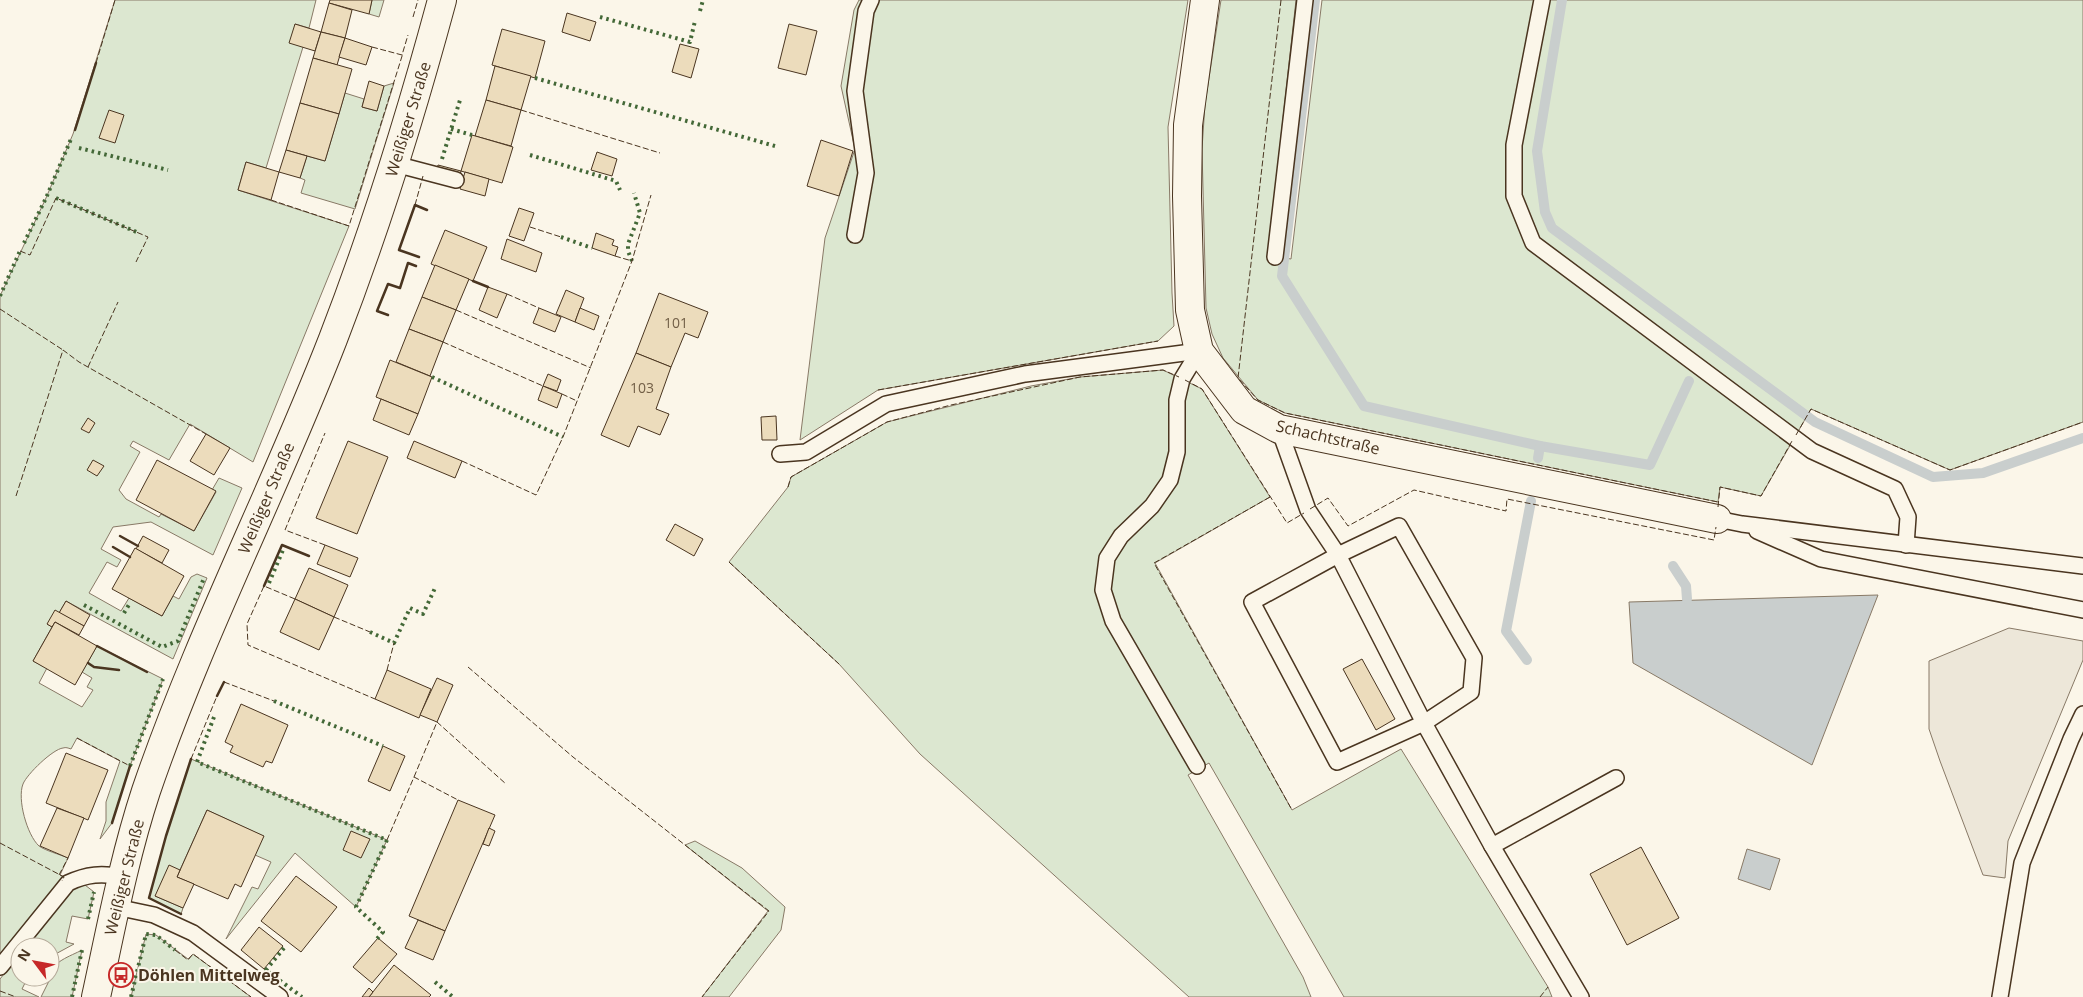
<svg xmlns="http://www.w3.org/2000/svg" width="2083" height="997" viewBox="0 0 2083 997" font-family="'Open Sans',sans-serif">
	<style>
		.green { fill: #dce7d0; stroke: #887966 }
		.parking { fill: #ede7d9; stroke: #887966 }
		.water { fill: #c9cecd; stroke: #887966 }
		.lines { fill: none; stroke-linecap: round; stroke-linejoin: round }
		.stream { stroke: #c9cecd; stroke-width: 10 }
		.building { fill: #ecdcbc; stroke: #4a3520 }
		.lane-casing { stroke: #4a3520; stroke-width: 18 }
		.street-casing { stroke: #4a3520; stroke-width: 30 }
		.secondary-casing { stroke: #4a3520; stroke-width: 30 }
		.lane { stroke: #fbf6e9; stroke-width: 15 }
		.street { stroke: #fbf6e9; stroke-width: 28 }
		.secondary { stroke: #fbf6e9; stroke-width: 28 }
		.hedge { stroke: #436837; stroke-width: 4; stroke-dasharray: 2.5 4; stroke-linecap: butt }
		.fence { stroke: #4a3520; stroke-width: 1; stroke-dasharray: 6 2.5; stroke-linecap: butt }
		.wall { stroke: #4a3520; stroke-width: 2.5 }
		.labels { text-anchor: middle; stroke-width: 4; stroke-linejoin: round; paint-order: stroke }
		.number-label { font-size: 14px; fill: #725f47 }
		.street-label { font-size: 16px; fill: #4a3520; stroke: #fbf6e9 }
		.poi-label { font-size: 16px; font-weight: bold; fill: #4a3520; stroke: #fbf6e9; text-anchor: start }
	</style>
	<rect width="100%" height="100%" fill="#fbf6e9"/>
	<g class="green">
		<path d="M 115,0 L 316,0 L 309,28 L 295,24 L 303,47 L 266,168 L 246,162 L 238,190 L 349,226 L 253,462 L 190,424 L 169,460 L 133,441 L 130,446 L 140,452 L 119,490 L 126,499 L 159,517 L 161,514 L 194,531 L 216,492 L 212,490 L 219,478 L 242,488 L 213,555 L 151,522 L 113,527 L 101,549 L 121,560 L 117,567 L 107,562 L 89,593 L 121,611 L 129,598 L 162,616 L 173,596 L 179,599 L 191,577 L 197,574 L 207,578 L 173,659 L 66,601 L 59,613 L 47,624 L 52,627 L 33,661 L 47,668 L 39,683 L 82,707 L 93,690 L 87,687 L 92,678 L 82,672 L 97,646 L 163,679 L 130,766 L 112,823 L 100,839 L 106,821 L 106,802 L 120,761 L 77,738 L 71,749 C 68,748 66,747 63,748 C 53,749 27,774 23,784 C 17,799 27,835 39,846 C 46,851 59,854 68,858 L 60,875 L 64,877 L 0,957 L 0,296 L 46,198 L 73,134 Z"/>
		<path d="M 372,0 L 384,0 L 379,17 L 369,14 Z"/>
		<path d="M 859,0 L 1188,0 L 1168,127 L 1172,293 L 1174,326 L 1158,341 L 878,390 L 800,440 L 825,238 L 855,149 L 841,86 L 854,10 Z"/>
		<path d="M 1221,0 L 1296,0 L 1268,255 L 1291,259 L 1322,0 L 2083,0 L 2083,422 L 1950,470 L 1811,409 L 1761,496 L 1720,487 L 1718,502 L 1285,413 L 1258,400 L 1223,358 L 1212,334 L 1206,308 L 1202,149 L 1205,104 Z"/>
		<path d="M 394,83 L 355,209 L 301,193 L 305,180 L 300,178 L 307,156 L 325,161 L 345,93 L 364,99 L 362,107 L 377,111 L 384,86 Z"/>
		<path d="M 1163,370 L 1202,389 L 1270,497 L 1155,563 L 1292,810 L 1401,749 L 1548,987 L 1552,997 L 1344,997 L 1209,763 L 1188,775 L 1303,977 L 1311,997 L 1189,997 L 920,754 L 839,664 L 729,562 L 788,487 L 791,477 L 887,422 L 1031,386 L 1080,377 Z"/>
		<path d="M 191,759 L 387,840 L 356,907 L 295,853 L 226,939 L 252,887 L 258,889 L 271,862 L 255,855 L 263,836 L 207,810 L 180,870 L 155,896 L 183,908 L 181,914 L 149,898 L 166,836 Z"/>
		<path d="M 695,841 L 742,868 L 785,907 L 781,930 L 729,997 L 702,997 L 768,911 L 685,845 Z"/>
		<path d="M 85,885 L 94,892 L 88,919 L 72,916 L 66,942 L 74,944 L 50,957 L 50,947 L 26,947 L 73,887 Z"/>
		<path d="M 146,934 L 156,935 L 188,959 L 193,954 L 251,997 L 131,997 Z"/>
		<path d="M 82,950 L 72,997 L 41,997 L 49,981 L 45,979 L 50,977 C 50,962 71,956 82,950 Z"/>
		<path d="M 20,954 L 20,977 L 28,977 L 22,989 L 39,997 L 0,997 L 0,979 Z"/>
	</g>
	<path class="parking" d="M 2009,628 L 2083,641 L 2083,660 L 2008,841 L 2005,878 L 1983,875 L 1940,761 L 1929,729 L 1929,661 Z"/>
	<g class="water">
		<path d="M 1878,595 L 1812,765 L 1633,663 L 1629,602 Z"/>
		<path d="M 1747,849 L 1780,859 L 1770,890 L 1738,879 Z"/>
	</g>
	<g class="lines">
		<g class="stream">
			<path d="M 1315,0 L 1282,276 L 1364,406 L 1540,446 L 1650,465 L 1689,381"/>
			<path d="M 1562,0 L 1537,151 L 1545,212 L 1552,228 L 1815,422 L 1933,477 L 1983,473 L 2083,438"/>
			<path d="M 1538,458 L 1540,446"/>
			<path d="M 1673,566 L 1686,586 L 1687,599"/>
			<path d="M 1527,660 L 1506,631 L 1531,501"/>
		</g>
	</g>
	<g class="building">
		<path d="M 330,0 L 372,0 L 369,14 L 329,3 Z"/>
		<path d="M 329,3 L 352,10 L 345,38 L 321,32 Z"/>
		<path d="M 567,13 L 596,22 L 590,41 L 562,32 Z"/>
		<path d="M 295,24 L 321,32 L 315,51 L 289,43 Z"/>
		<path d="M 789,24 L 817,31 L 806,75 L 778,68 Z"/>
		<path d="M 502,29 L 545,41 L 535,78 L 492,65 Z"/>
		<path d="M 321,32 L 345,38 L 337,65 L 313,58 Z"/>
		<path d="M 345,38 L 372,47 L 366,65 L 339,57 Z"/>
		<path d="M 680,44 L 699,49 L 691,78 L 672,72 Z"/>
		<path d="M 313,58 L 352,69 L 339,114 L 300,103 Z"/>
		<path d="M 495,66 L 531,76 L 521,110 L 486,100 Z"/>
		<path d="M 369,81 L 384,86 L 377,111 L 362,107 Z"/>
		<path d="M 486,100 L 521,110 L 511,146 L 475,136 Z"/>
		<path d="M 300,103 L 339,114 L 325,161 L 286,150 Z"/>
		<path d="M 109,110 L 124,115 L 115,143 L 99,138 Z"/>
		<path d="M 472,135 L 513,147 L 502,183 L 461,171 Z"/>
		<path d="M 821,140 L 853,151 L 839,196 L 807,186 Z"/>
		<path d="M 286,150 L 307,156 L 300,178 L 279,172 Z"/>
		<path d="M 597,152 L 617,159 L 612,176 L 591,170 Z"/>
		<path d="M 246,162 L 279,172 L 271,200 L 238,190 Z"/>
		<path d="M 438,165 L 461,171 L 456,188 L 433,182 Z"/>
		<path d="M 465,172 L 489,179 L 485,196 L 460,189 Z"/>
		<path d="M 519,208 L 534,213 L 524,241 L 509,236 Z"/>
		<path d="M 445,230 L 487,247 L 473,281 L 431,264 Z"/>
		<path d="M 596,233 L 614,240 L 612,245 L 618,247 L 615,256 L 592,248 Z"/>
		<path d="M 507,239 L 542,253 L 536,272 L 501,259 Z"/>
		<path d="M 435,265 L 469,279 L 456,310 L 422,297 Z"/>
		<path d="M 488,287 L 507,294 L 497,318 L 479,310 Z"/>
		<path d="M 566,290 L 584,298 L 575,322 L 556,314 Z"/>
		<path d="M 659,293 L 708,312 L 698,338 L 685,333 L 671,367 L 636,353 Z"/>
		<path d="M 422,297 L 456,310 L 443,342 L 409,329 Z"/>
		<path d="M 539,308 L 561,317 L 555,332 L 533,323 Z"/>
		<path d="M 580,308 L 599,316 L 594,330 L 575,322 Z"/>
		<path d="M 409,329 L 443,342 L 430,376 L 396,362 Z"/>
		<path d="M 636,353 L 671,367 L 656,409 L 669,414 L 660,435 L 638,426 L 629,447 L 601,435 Z"/>
		<path d="M 390,360 L 432,377 L 418,414 L 376,397 Z"/>
		<path d="M 548,374 L 561,380 L 557,391 L 543,386 Z"/>
		<path d="M 543,386 L 562,394 L 557,408 L 538,400 Z"/>
		<path d="M 381,399 L 418,414 L 409,435 L 373,420 Z"/>
		<path d="M 776,416 L 777,440 L 762,440 L 761,417 Z"/>
		<path d="M 88,418 L 95,423 L 89,433 L 81,429 Z"/>
		<path d="M 206,434 L 230,448 L 214,475 L 190,461 Z"/>
		<path d="M 348,441 L 388,457 L 357,534 L 316,518 Z"/>
		<path d="M 414,441 L 462,461 L 455,478 L 407,458 Z"/>
		<path d="M 93,460 L 104,466 L 97,476 L 87,470 Z"/>
		<path d="M 157,460 L 216,491 L 194,531 L 136,500 Z"/>
		<path d="M 675,524 L 703,539 L 694,556 L 666,540 Z"/>
		<path d="M 143,536 L 169,550 L 162,563 L 136,549 Z"/>
		<path d="M 325,545 L 358,558 L 350,577 L 317,564 Z"/>
		<path d="M 135,548 L 184,576 L 162,616 L 112,589 Z"/>
		<path d="M 309,568 L 348,585 L 334,617 L 295,599 Z"/>
		<path d="M 295,599 L 334,617 L 319,650 L 280,632 Z"/>
		<path d="M 66,601 L 90,615 L 84,626 L 59,613 Z"/>
		<path d="M 55,610 L 84,626 L 79,635 L 55,622 L 52,627 L 47,624 Z"/>
		<path d="M 55,622 L 97,646 L 75,685 L 33,661 Z"/>
		<path d="M 1362,659 L 1395,719 L 1376,730 L 1343,669 Z"/>
		<path d="M 387,670 L 431,689 L 419,718 L 375,699 Z"/>
		<path d="M 437,678 L 453,685 L 437,722 L 420,715 Z"/>
		<path d="M 241,704 L 288,725 L 272,763 L 266,761 L 263,767 L 230,752 L 233,746 L 225,742 Z"/>
		<path d="M 383,746 L 405,756 L 390,791 L 368,781 Z"/>
		<path d="M 66,753 L 108,770 L 88,820 L 46,803 Z"/>
		<path d="M 458,800 L 495,815 L 445,931 L 409,916 Z"/>
		<path d="M 57,808 L 84,818 L 68,858 L 40,846 Z"/>
		<path d="M 207,810 L 264,836 L 241,887 L 235,884 L 228,899 L 177,877 Z"/>
		<path d="M 489,828 L 495,831 L 489,846 L 483,844 Z"/>
		<path d="M 351,831 L 370,839 L 361,858 L 343,850 Z"/>
		<path d="M 1641,847 L 1679,918 L 1627,945 L 1590,874 Z"/>
		<path d="M 169,865 L 180,870 L 177,877 L 194,884 L 183,908 L 155,896 Z"/>
		<path d="M 296,876 L 337,907 L 301,952 L 261,921 Z"/>
		<path d="M 418,920 L 445,931 L 433,960 L 405,948 Z"/>
		<path d="M 259,927 L 283,946 L 264,969 L 241,950 Z"/>
		<path d="M 378,938 L 397,954 L 372,983 L 353,967 Z"/>
		<path d="M 394,965 L 431,995 L 429,997 L 369,997 Z"/>
		<path d="M 369,988 L 373,992 L 369,997 L 362,997 Z"/>
	</g>
	<g class="lines">
		<defs>
			<g id="lane">
				<path d="M 1542,0 L 1514,145 L 1514,196 L 1533,243 L 1812,451 L 1895,489 L 1908,517 L 1906,545"/>
				<path d="M 395,164 L 456,180"/>
				<path d="M 855,235 L 866,173 L 855,91 L 866,11 L 871,0"/>
				<path d="M 1275,257 L 1305,0"/>
				<path d="M 1279,429 L 1308,510 L 1338,555 L 1424,723 L 1492,846 L 1581,997"/>
				<path d="M 780,454 L 806,452 L 886,404 L 1025,374 L 1199,351"/>
				<path d="M 1717,519 L 1742,524 L 2083,566"/>
				<path d="M 1399,526 L 1474,658 L 1471,692 L 1424,723 L 1337,762 L 1252,602 L 1338,555 Z"/>
				<path d="M 1757,531 L 1821,559 L 2083,610"/>
				<path d="M 1197,766 L 1113,621 L 1103,590 L 1107,558 L 1121,536 L 1152,506 L 1170,480 L 1177,452 L 1177,400 L 1182,379 L 1199,351"/>
				<path d="M 1492,846 L 1616,778"/>
				<path d="M 116,907 L 154,915 L 193,933 L 280,997"/>
				<path d="M 0,967 L 68,883 C 87,874 102,873 122,877"/>
				<path d="M 2000,997 L 2022,863 L 2071,739 L 2083,714"/>
			</g>
			<path id="street" d="M 1205,0 L 1188,125 L 1187,196 L 1190,310 L 1199,351 L 1244,410 L 1279,429 L 1717,519"/>
			<path id="secondary" d="M 96,997 C 111,928 124,858 146,791 C 199,636 274,491 333,339 C 376,228 411,115 442,0"/>
		</defs>
		<use href="#lane" class="lane-casing"/>
		<use href="#street" class="street-casing"/>
		<use href="#secondary" class="secondary-casing"/>
		<use href="#lane" class="lane"/>
		<use href="#street" class="street"/>
		<use href="#secondary" class="secondary"/>
		<g class="hedge">
			<path d="M 700,11 L 703,0"/>
			<path d="M 600,17 L 690,42 L 695,21"/>
			<path d="M 535,78 L 775,146"/>
			<path d="M 451,129 L 472,135"/>
			<path d="M 79,148 L 168,170"/>
			<path d="M 530,155 L 616,181 L 620,190"/>
			<path d="M 442,159 L 460,100"/>
			<path d="M 56,198 L 139,233"/>
			<path d="M 561,237 L 592,248"/>
			<path d="M 24,243 L 46,198 L 71,139"/>
			<path d="M 632,261 L 628,251 L 628,244 L 640,213 L 634,193"/>
			<path d="M 0,296 L 20,251"/>
			<path d="M 432,377 L 563,437"/>
			<path d="M 269,583 L 283,550"/>
			<path d="M 84,605 L 162,647 L 178,641 L 204,578"/>
			<path d="M 124,613 L 130,603"/>
			<path d="M 370,632 L 394,643 L 410,608 L 423,614 L 435,588"/>
			<path d="M 274,701 L 383,746"/>
			<path d="M 214,717 L 197,762 L 387,840 L 356,907 L 383,932 L 376,940"/>
			<path d="M 130,766 L 163,679"/>
			<path d="M 88,919 L 94,892"/>
			<path d="M 284,948 L 266,970 L 302,997"/>
			<path d="M 435,982 L 453,997"/>
			<path d="M 72,997 L 82,950"/>
			<path d="M 131,997 L 146,934 L 156,935 L 175,950"/>
		</g>
		<g class="fence">
			<path d="M 1281,0 L 1238,378 L 1258,400 L 1285,413 L 1718,502"/>
			<path d="M 413,17 L 418,0"/>
			<path d="M 372,47 L 402,55 L 408,35"/>
			<path d="M 96,63 L 115,0"/>
			<path d="M 521,110 L 660,153"/>
			<path d="M 271,200 L 349,226 L 403,53"/>
			<path d="M 415,205 L 423,176"/>
			<path d="M 530,227 L 561,237"/>
			<path d="M 20,251 L 30,255 L 56,198 L 148,237 L 136,262"/>
			<path d="M 615,256 L 632,261"/>
			<path d="M 507,294 L 539,308"/>
			<path d="M 0,309 L 63,350"/>
			<path d="M 456,310 L 591,368"/>
			<path d="M 443,342 L 543,386"/>
			<path d="M 88,367 L 118,302"/>
			<path d="M 1185,380 L 1202,389 L 1287,523 L 1304,513"/>
			<path d="M 878,390 L 1158,341"/>
			<path d="M 562,394 L 577,401"/>
			<path d="M 1796,435 L 1811,409 L 1950,470 L 2083,422"/>
			<path d="M 462,461 L 536,495 L 563,437 L 632,261 L 651,195"/>
			<path d="M 788,487 L 791,477 L 887,422 L 951,405 L 1080,377 L 1163,370 L 1179,377"/>
			<path d="M 16,496 L 63,350 L 79,362 L 206,434"/>
			<path d="M 1270,497 L 1154,563 L 1292,810"/>
			<path d="M 1718,507 L 1720,487 L 1761,496 L 1792,441"/>
			<path d="M 1310,509 L 1328,498 L 1348,526 L 1414,490 L 1506,511 L 1507,499 L 1714,540 L 1716,527"/>
			<path d="M 325,545 L 285,530 L 325,433"/>
			<path d="M 729,562 L 839,664"/>
			<path d="M 295,599 L 264,586 L 247,624 L 248,645 L 375,699"/>
			<path d="M 334,617 L 370,632"/>
			<path d="M 468,667 L 573,757 L 769,911 L 702,997"/>
			<path d="M 387,670 L 394,643"/>
			<path d="M 224,682 L 274,701"/>
			<path d="M 77,738 L 130,766"/>
			<path d="M 191,759 L 217,696"/>
			<path d="M 414,777 L 437,722 L 506,784"/>
			<path d="M 387,840 L 414,777 L 458,800"/>
			<path d="M 0,843 L 64,877 L 62,881"/>
			<path d="M 59,875 L 68,858"/>
			<path d="M 175,950 L 188,960 L 193,954 L 251,997"/>
			<path d="M 0,991 L 16,997"/>
			<path d="M 1540,997 L 1548,987"/>
		</g>
		<g class="wall">
			<path d="M 75,130 L 96,63"/>
			<path d="M 419,257 L 399,250 L 415,205 L 427,210"/>
			<path d="M 473,281 L 488,287"/>
			<path d="M 388,315 L 377,311 L 388,284 L 400,288 L 408,263 L 416,266"/>
			<path d="M 120,536 L 138,546"/>
			<path d="M 113,547 L 130,557"/>
			<path d="M 264,586 L 282,545 L 309,556"/>
			<path d="M 97,646 L 147,672"/>
			<path d="M 88,663 L 94,667 L 119,670"/>
			<path d="M 217,696 L 224,682"/>
			<path d="M 112,823 L 130,766"/>
			<path d="M 181,914 L 149,898 L 166,836 L 191,759"/>
		</g>
	</g>
	<defs>
		<symbol id="bus-ring" viewBox="-11 -11 22 22"><circle r="9.5" fill="#fbf6e9" stroke="#c62828" stroke-width="1.5"/><path d="M-5-6H5V4H4V6H2V4H-2V6H-4V4H-5ZM-3.5-4V0h7V-4ZM-3.5 1.2v1.5H-2V1.2ZM2 1.2v1.5H3.5V1.2Z" fill="#c62828"/></symbol>
	</defs>
	<g fill-rule="evenodd">
		<use href="#bus-ring" x="107" y="961" width="28" height="28"/>
	</g>
	<g class="labels">
		<g class="number-label">
			<text x="676" y="328">101</text>
			<text x="642" y="393">103</text>
		</g>
		<g class="street-label">
			<text transform="translate(408 119) rotate(-73)" y="6">Weißiger Straße</text>
			<text transform="translate(1328 437) rotate(13)" y="6">Schachtstraße</text>
			<text transform="translate(266 498) rotate(-67)" y="6">Weißiger Straße</text>
			<text transform="translate(124 877) rotate(-76)" y="6">Weißiger Straße</text>
		</g>
		<g class="poi-label">
			<text x="138" y="981">Döhlen Mittelweg</text>
		</g>
	</g>
	<g transform="translate(35 962) rotate(302)"><circle r="24" fill="#fbf6e9" stroke="#b4a999"/>
	<path d="M0-4L9 19L0 12L-9 19Z" fill="#c62828"/>
	<text y="-8" font-size="14" font-weight="bold" text-anchor="middle" fill="#4a3520">N</text>
	</g>
</svg>
